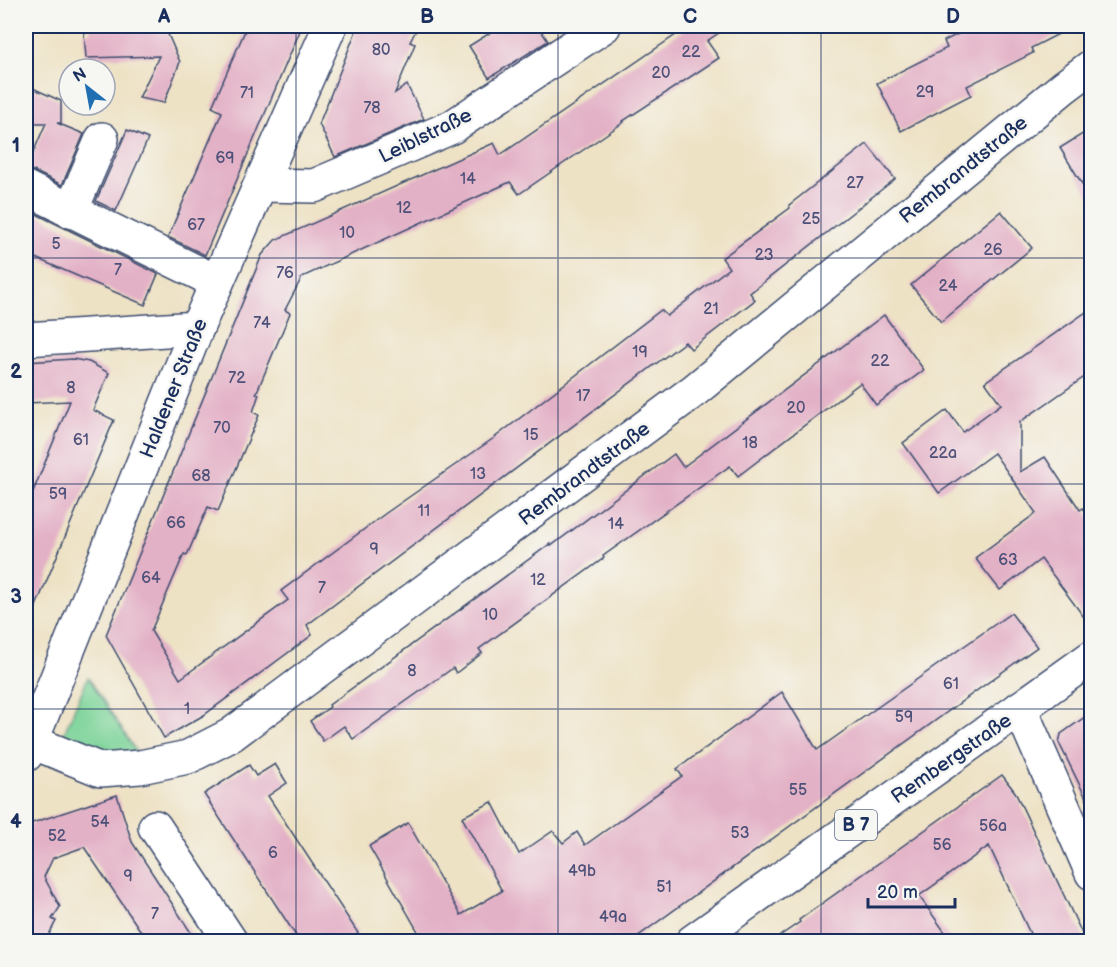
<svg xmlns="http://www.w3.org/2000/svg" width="1117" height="967" viewBox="0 0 1117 967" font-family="'Balsamiq Sans',sans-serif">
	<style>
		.green { fill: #7cd398; stroke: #4c817b; stroke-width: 1.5 }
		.building { fill: #e3b1c6 }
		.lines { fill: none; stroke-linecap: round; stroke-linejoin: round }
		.minor-casing { stroke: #3b4a6d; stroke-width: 36 }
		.major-casing { stroke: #3b4a6d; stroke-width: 36 }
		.minor { stroke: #fff; stroke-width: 33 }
		.major { stroke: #fff; stroke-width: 33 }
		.grid { fill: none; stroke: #1b2f5e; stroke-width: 1.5; stroke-opacity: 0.55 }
		.labels { text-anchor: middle; stroke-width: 5; stroke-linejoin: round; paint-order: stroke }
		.number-label { font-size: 16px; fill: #4d5078 }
		.shield { fill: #f6f6f2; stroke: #5d6b8a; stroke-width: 1.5 }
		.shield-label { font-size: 18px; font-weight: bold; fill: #1b2f5e }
		.street-label { font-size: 20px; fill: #1b2f5e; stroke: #f6f6f2 }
		.neatline { fill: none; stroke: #1b2f5e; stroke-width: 2 }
		.grid-label { font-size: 20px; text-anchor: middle; font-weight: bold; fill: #1b2f5e }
	</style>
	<rect width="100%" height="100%" fill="#f6f6f2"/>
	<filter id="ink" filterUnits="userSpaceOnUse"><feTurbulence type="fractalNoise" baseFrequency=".0167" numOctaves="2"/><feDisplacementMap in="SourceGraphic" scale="12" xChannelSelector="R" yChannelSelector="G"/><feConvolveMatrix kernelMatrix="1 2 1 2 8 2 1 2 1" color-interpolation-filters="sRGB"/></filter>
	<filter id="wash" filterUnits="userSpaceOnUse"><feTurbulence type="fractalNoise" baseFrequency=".008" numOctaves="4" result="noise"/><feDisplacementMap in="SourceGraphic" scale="24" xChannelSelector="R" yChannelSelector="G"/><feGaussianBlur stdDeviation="1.35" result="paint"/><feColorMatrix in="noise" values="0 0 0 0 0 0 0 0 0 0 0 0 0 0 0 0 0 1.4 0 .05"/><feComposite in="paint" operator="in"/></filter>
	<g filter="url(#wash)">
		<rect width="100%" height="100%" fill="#eee2c5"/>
		<path class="green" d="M 88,677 L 137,753 L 92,750 L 63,736 Z"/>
		<g id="blocks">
			<g class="building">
				<path d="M 90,26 L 132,26 L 132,31 L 167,32 L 180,62 L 164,103 L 139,98 L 159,56 L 86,58 L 84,33 L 90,32 Z"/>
				<path d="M 247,26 L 302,26 L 205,255 L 168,237 L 222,112 L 212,107 Z"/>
				<path d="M 358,26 L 418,26 L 410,42 L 415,44 L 395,93 L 407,85 L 424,119 L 335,157 L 319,124 Z"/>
				<path d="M 501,26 L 538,26 L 548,41 L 489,78 L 469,46 Z"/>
				<path d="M 689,26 L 729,26 L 707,41 L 719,58 L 623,121 L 624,122 L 519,194 L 510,182 L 302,277 L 285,310 L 290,313 L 256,394 L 259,394 L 253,412 L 259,415 L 218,511 L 208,507 L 187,555 L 184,554 L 151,631 L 180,679 L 288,600 L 281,591 L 386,513 L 494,438 L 661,310 L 667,316 L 729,268 L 722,258 L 790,208 L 789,205 L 867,144 L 895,179 L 750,293 L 755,300 L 691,349 L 685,342 L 307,625 L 312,635 L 204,715 L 164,738 L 106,635 L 262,255 L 275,240 L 494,143 L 500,155 Z"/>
				<path d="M 974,26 L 1074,26 L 1031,48 L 1033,53 L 967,86 L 971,95 L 901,131 L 877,83 L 947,48 L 944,41 Z"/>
				<path d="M 26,85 L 61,101 L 61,123 L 57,123 L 84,134 L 62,185 L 34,171 L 26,169 L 46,123 L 26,123 Z"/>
				<path d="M 1092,128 L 1092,200 L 1060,148 Z"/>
				<path d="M 127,130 L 148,139 L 116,211 L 96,201 Z"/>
				<path d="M 26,209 L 158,274 L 145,305 L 26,254 Z"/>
				<path d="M 1001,211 L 1032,248 L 941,322 L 911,285 Z"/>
				<path d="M 1092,308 L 1092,380 L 1083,378 L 1020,422 L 1020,472 L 1045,457 L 1080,510 L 1083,508 L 1092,520 L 1092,628 L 1041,559 L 1000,590 L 975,558 L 1036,513 L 994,453 L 939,493 L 903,443 L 947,410 L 963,432 L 1001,404 L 985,382 Z"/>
				<path d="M 884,315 L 924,370 L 876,405 L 860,383 L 738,476 L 730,466 L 603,556 L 604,558 L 479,649 L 482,653 L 456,673 L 453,668 L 353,739 L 344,726 L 323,741 L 310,721 L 330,707 L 329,705 L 550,544 L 551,546 L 674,454 L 683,467 Z"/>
				<path d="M 73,359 L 89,362 L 109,373 L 93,410 L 114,420 L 26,630 L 26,509 L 70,401 L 26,403 L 26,362 Z"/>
				<path d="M 1011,613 L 1037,647 L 630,942 L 424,942 L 369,846 L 408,823 L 461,915 L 502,891 L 462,817 L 492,802 L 519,854 L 553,831 L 563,843 L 577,832 L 585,845 L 682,776 L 677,769 L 782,692 L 817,750 Z"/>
				<path d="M 1092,712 L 1092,810 L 1059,743 L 1061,734 Z"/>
				<path d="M 275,764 L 287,783 L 268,796 L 358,933 L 346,942 L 300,942 L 204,794 L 249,765 L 256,776 Z"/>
				<path d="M 1002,775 L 1015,792 L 1086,942 L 1034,942 L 989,846 L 919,896 L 952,942 L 771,942 L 800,922 L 799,920 Z"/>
				<path d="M 117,795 L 132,842 L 197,942 L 148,942 L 84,847 L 53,858 L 44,877 L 60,907 L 52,919 L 56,921 L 45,942 L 26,942 L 26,825 Z"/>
			</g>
		</g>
	</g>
	<g filter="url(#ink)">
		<use href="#blocks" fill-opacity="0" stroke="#3b4a6d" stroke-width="1.5"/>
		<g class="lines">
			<defs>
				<g id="minor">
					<path d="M 261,185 L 314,186 L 452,127 L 604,26"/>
					<path d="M 26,188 L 217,282"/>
					<path d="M 71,211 L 102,139"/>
					<path d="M 26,339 L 197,328"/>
					<path d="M 1020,708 L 1092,873"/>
					<path d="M 32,742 L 101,770 L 140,767 L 188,757 L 231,735 L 695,390 L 1064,87 L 1092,66"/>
					<path d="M 26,755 L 197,328 L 330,26"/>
					<path d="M 155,827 L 231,942"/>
				</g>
				<path id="major" d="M 692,942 L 1092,657"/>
			</defs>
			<use href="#minor" class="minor-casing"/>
			<use href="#major" class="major-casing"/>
			<use href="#minor" class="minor"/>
			<use href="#major" class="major"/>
		</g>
	</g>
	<path class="grid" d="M 296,26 L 296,942M 558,26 L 558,942M 821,26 L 821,942M 26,258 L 1092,258M 26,484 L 1092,484M 26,709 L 1092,709"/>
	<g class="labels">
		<g class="number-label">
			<text x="381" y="55">80</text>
			<text x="691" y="57">22</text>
			<text x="661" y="78">20</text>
			<text x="925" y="97">29</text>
			<text x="247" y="98">71</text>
			<text x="372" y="113">78</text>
			<text x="225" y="163">69</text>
			<text x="468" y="184">14</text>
			<text x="855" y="188">27</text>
			<text x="404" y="213">12</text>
			<text x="811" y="224">25</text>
			<text x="196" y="230">67</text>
			<text x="347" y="238">10</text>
			<text x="56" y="249">5</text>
			<text x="993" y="255">26</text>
			<text x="764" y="260">23</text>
			<text x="118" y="275">7</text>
			<text x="285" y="278">76</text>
			<text x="948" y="291">24</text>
			<text x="711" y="314">21</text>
			<text x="262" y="328">74</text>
			<text x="640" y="357">19</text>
			<text x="880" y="366">22</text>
			<text x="237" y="383">72</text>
			<text x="71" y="393">8</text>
			<text x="583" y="401">17</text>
			<text x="796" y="413">20</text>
			<text x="222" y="433">70</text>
			<text x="531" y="440">15</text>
			<text x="81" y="445">61</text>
			<text x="750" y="448">18</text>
			<text x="943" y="458">22a</text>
			<text x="478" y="479">13</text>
			<text x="201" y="481">68</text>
			<text x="58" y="499">59</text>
			<text x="424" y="516">11</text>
			<text x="176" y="528">66</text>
			<text x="616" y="529">14</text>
			<text x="374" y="554">9</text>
			<text x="1008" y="565">63</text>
			<text x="151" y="583">64</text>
			<text x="538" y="585">12</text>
			<text x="322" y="593">7</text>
			<text x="490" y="620">10</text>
			<text x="412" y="676">8</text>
			<text x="951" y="689">61</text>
			<text x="187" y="714">1</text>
			<text x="904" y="722">59</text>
			<text x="798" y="795">55</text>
			<text x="100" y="827">54</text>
			<text x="993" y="831">56a</text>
			<text x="740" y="838">53</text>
			<text x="57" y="841">52</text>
			<text x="942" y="850">56</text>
			<text x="273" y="858">6</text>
			<text x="582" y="876">49b</text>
			<text x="128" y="881">9</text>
			<text x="664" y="892">51</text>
			<text x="155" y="919">7</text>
			<text x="613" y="922">49a</text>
		</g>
		<rect class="shield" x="835" y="810" width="42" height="30" rx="4.5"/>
		<g class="shield-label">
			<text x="856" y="831">B 7</text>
		</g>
		<g class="street-label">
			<text transform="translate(425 135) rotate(-26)" y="7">Leiblstraße</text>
			<text transform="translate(963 169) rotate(-39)" y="7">Rembrandtstraße</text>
			<text transform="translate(173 388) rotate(-68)" y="7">Haldener Straße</text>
			<text transform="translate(584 473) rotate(-37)" y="7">Rembrandtstraße</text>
			<text transform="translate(951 758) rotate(-35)" y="7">Rembergstraße</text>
		</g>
	</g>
	<rect width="1117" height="967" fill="none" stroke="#f6f6f2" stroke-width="66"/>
	<g transform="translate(87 87) rotate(329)"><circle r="28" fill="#f6f6f2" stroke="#9ea6b7" stroke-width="1.5"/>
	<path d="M0-4.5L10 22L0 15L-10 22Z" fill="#1f6fb2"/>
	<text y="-9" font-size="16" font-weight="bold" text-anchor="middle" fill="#1b2f5e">N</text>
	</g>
	<path d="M868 898v9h87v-9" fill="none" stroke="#1b2f5e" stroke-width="3"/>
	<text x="877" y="898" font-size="18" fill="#1b2f5e" stroke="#f6f6f2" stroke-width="4.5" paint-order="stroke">20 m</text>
	<rect x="33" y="33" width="1051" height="901" class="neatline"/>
	<g class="grid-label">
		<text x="164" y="23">A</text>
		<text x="427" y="23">B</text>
		<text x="690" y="23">C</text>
		<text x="953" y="23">D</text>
		<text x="16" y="152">1</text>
		<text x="16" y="378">2</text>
		<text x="16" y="603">3</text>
		<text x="16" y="828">4</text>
	</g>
</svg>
